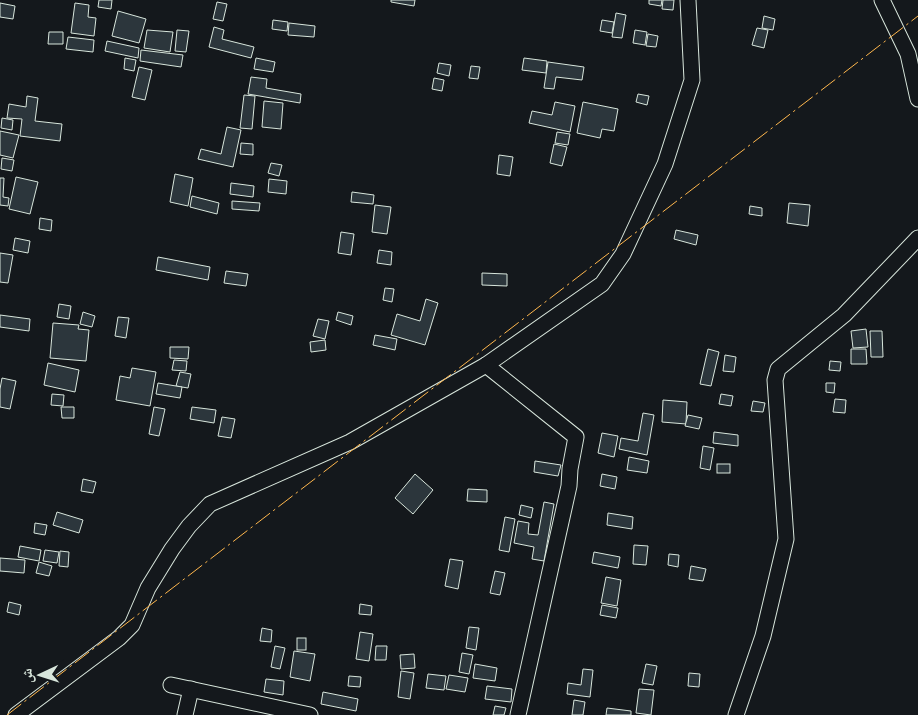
<svg xmlns="http://www.w3.org/2000/svg" width="918" height="715" viewBox="0 0 918 715" font-family="Cabin,'Noto Naskh Arabic',sans-serif">
	<style>
		.building { fill: #2c363c; stroke: #d8e6dc }
		.lines { fill: none; stroke-linecap: round; stroke-linejoin: round }
		.minor-casing { stroke: #d8e6dc; stroke-width: 17 }
		.minor { stroke: #14181c; stroke-width: 15 }
		.power { stroke: #ffb74d; stroke-width: 1; stroke-dasharray: 18 4 2.5 4; stroke-linecap: butt }
	</style>
	<rect width="100%" height="100%" fill="#14181c"/>
	<g class="building">
		<path d="M 99,0 L 112,0 L 111,9 L 98,7 Z"/>
		<path d="M 391,0 L 415,0 L 414,6 L 391,2 Z"/>
		<path d="M 649,0 L 662,0 L 661,6 L 649,4 Z"/>
		<path d="M 663,0 L 674,0 L 673,10 L 662,9 Z"/>
		<path d="M 217,2 L 227,4 L 223,21 L 213,19 Z"/>
		<path d="M 0,3 L 15,6 L 13,19 L 0,17 Z"/>
		<path d="M 75,3 L 89,5 L 88,17 L 96,18 L 94,36 L 71,33 Z"/>
		<path d="M 118,11 L 146,19 L 139,43 L 112,36 Z"/>
		<path d="M 616,13 L 626,15 L 622,38 L 612,37 Z"/>
		<path d="M 764,16 L 775,19 L 773,30 L 762,28 Z"/>
		<path d="M 273,20 L 288,22 L 287,31 L 272,29 Z"/>
		<path d="M 602,20 L 614,22 L 612,33 L 600,31 Z"/>
		<path d="M 289,23 L 315,26 L 314,37 L 288,35 Z"/>
		<path d="M 214,27 L 224,30 L 222,39 L 254,47 L 251,58 L 209,47 Z"/>
		<path d="M 757,28 L 768,30 L 764,48 L 752,45 Z"/>
		<path d="M 147,30 L 173,32 L 170,52 L 144,48 Z"/>
		<path d="M 177,30 L 189,31 L 186,52 L 175,51 Z"/>
		<path d="M 635,30 L 647,32 L 645,45 L 633,43 Z"/>
		<path d="M 49,32 L 63,32 L 63,44 L 48,44 Z"/>
		<path d="M 648,34 L 658,36 L 656,47 L 646,46 Z"/>
		<path d="M 68,37 L 94,40 L 93,52 L 66,49 Z"/>
		<path d="M 107,41 L 139,48 L 138,58 L 105,51 Z"/>
		<path d="M 141,50 L 183,55 L 181,67 L 140,61 Z"/>
		<path d="M 125,58 L 136,60 L 134,71 L 124,69 Z"/>
		<path d="M 256,58 L 275,62 L 273,72 L 254,69 Z"/>
		<path d="M 524,58 L 547,61 L 546,73 L 522,70 Z"/>
		<path d="M 548,62 L 584,67 L 582,80 L 556,77 L 554,89 L 544,88 Z"/>
		<path d="M 439,63 L 451,65 L 449,76 L 437,73 Z"/>
		<path d="M 471,66 L 480,67 L 478,79 L 469,78 Z"/>
		<path d="M 139,67 L 152,70 L 145,100 L 132,97 Z"/>
		<path d="M 251,77 L 267,79 L 266,88 L 301,94 L 300,103 L 248,94 Z"/>
		<path d="M 434,78 L 444,80 L 442,91 L 432,89 Z"/>
		<path d="M 638,94 L 649,96 L 647,105 L 636,102 Z"/>
		<path d="M 244,95 L 255,96 L 252,129 L 240,128 Z"/>
		<path d="M 27,96 L 38,98 L 35,121 L 62,124 L 60,141 L 20,136 L 22,119 L 7,118 L 9,104 L 26,107 Z"/>
		<path d="M 264,101 L 283,103 L 281,129 L 262,127 Z"/>
		<path d="M 555,102 L 575,106 L 570,132 L 529,123 L 532,111 L 552,115 Z"/>
		<path d="M 583,102 L 618,109 L 614,131 L 602,129 L 600,138 L 577,133 Z"/>
		<path d="M 2,118 L 13,120 L 12,130 L 1,128 Z"/>
		<path d="M 227,127 L 241,130 L 233,167 L 198,159 L 201,149 L 221,154 Z"/>
		<path d="M 0,131 L 19,135 L 13,158 L 0,155 Z"/>
		<path d="M 557,132 L 570,134 L 568,145 L 555,143 Z"/>
		<path d="M 241,143 L 253,144 L 253,155 L 240,154 Z"/>
		<path d="M 554,144 L 567,147 L 562,166 L 550,163 Z"/>
		<path d="M 499,155 L 513,157 L 510,176 L 497,174 Z"/>
		<path d="M 2,158 L 14,160 L 12,171 L 1,169 Z"/>
		<path d="M 271,163 L 282,165 L 279,176 L 268,173 Z"/>
		<path d="M 175,174 L 193,178 L 188,206 L 170,202 Z"/>
		<path d="M 16,177 L 38,182 L 30,214 L 9,209 Z"/>
		<path d="M 0,178 L 4,178 L 3,197 L 9,198 L 8,206 L 0,205 Z"/>
		<path d="M 269,179 L 287,181 L 286,194 L 268,192 Z"/>
		<path d="M 231,183 L 254,186 L 253,197 L 230,194 Z"/>
		<path d="M 352,192 L 374,195 L 373,204 L 351,202 Z"/>
		<path d="M 192,196 L 219,203 L 217,214 L 190,207 Z"/>
		<path d="M 232,201 L 260,203 L 259,211 L 232,209 Z"/>
		<path d="M 789,203 L 810,205 L 808,226 L 787,223 Z"/>
		<path d="M 375,205 L 391,207 L 387,234 L 372,232 Z"/>
		<path d="M 750,206 L 762,208 L 762,216 L 749,214 Z"/>
		<path d="M 40,218 L 52,220 L 51,231 L 39,229 Z"/>
		<path d="M 676,230 L 698,235 L 696,245 L 674,239 Z"/>
		<path d="M 341,232 L 354,234 L 351,255 L 338,253 Z"/>
		<path d="M 15,238 L 30,241 L 28,253 L 13,250 Z"/>
		<path d="M 379,250 L 392,252 L 391,265 L 377,263 Z"/>
		<path d="M 0,253 L 13,255 L 8,283 L 0,282 Z"/>
		<path d="M 158,257 L 210,267 L 208,280 L 156,270 Z"/>
		<path d="M 226,271 L 248,274 L 246,286 L 224,283 Z"/>
		<path d="M 482,273 L 507,274 L 507,286 L 482,285 Z"/>
		<path d="M 385,288 L 394,289 L 392,302 L 383,300 Z"/>
		<path d="M 426,299 L 438,303 L 425,345 L 391,335 L 397,314 L 420,321 Z"/>
		<path d="M 59,304 L 71,306 L 69,319 L 57,317 Z"/>
		<path d="M 83,312 L 95,316 L 92,327 L 80,324 Z"/>
		<path d="M 338,312 L 353,316 L 351,325 L 336,320 Z"/>
		<path d="M 0,315 L 30,319 L 29,331 L 0,327 Z"/>
		<path d="M 118,317 L 129,318 L 126,338 L 115,336 Z"/>
		<path d="M 318,319 L 329,321 L 325,339 L 313,336 Z"/>
		<path d="M 53,323 L 79,325 L 78,329 L 89,330 L 86,361 L 50,358 Z"/>
		<path d="M 866,329 L 868,347 L 853,348 L 851,331 Z"/>
		<path d="M 870,331 L 882,331 L 883,357 L 871,357 Z"/>
		<path d="M 375,335 L 397,339 L 395,350 L 373,345 Z"/>
		<path d="M 325,340 L 326,350 L 311,352 L 310,342 Z"/>
		<path d="M 170,347 L 189,347 L 188,359 L 170,358 Z"/>
		<path d="M 708,349 L 719,352 L 711,386 L 700,384 Z"/>
		<path d="M 851,349 L 866,349 L 867,364 L 851,364 Z"/>
		<path d="M 725,355 L 736,357 L 734,372 L 723,371 Z"/>
		<path d="M 174,360 L 187,361 L 186,371 L 172,370 Z"/>
		<path d="M 830,361 L 841,362 L 840,371 L 829,370 Z"/>
		<path d="M 48,363 L 79,370 L 75,392 L 44,385 Z"/>
		<path d="M 132,368 L 156,372 L 150,406 L 116,400 L 120,376 L 130,378 Z"/>
		<path d="M 180,372 L 191,374 L 188,388 L 176,386 Z"/>
		<path d="M 2,378 L 16,381 L 10,409 L 0,407 L 0,389 Z"/>
		<path d="M 158,383 L 182,387 L 180,398 L 156,394 Z"/>
		<path d="M 826,383 L 835,383 L 834,393 L 826,392 Z"/>
		<path d="M 52,394 L 64,395 L 63,406 L 51,405 Z"/>
		<path d="M 721,394 L 733,396 L 731,406 L 719,404 Z"/>
		<path d="M 835,399 L 846,400 L 845,413 L 833,412 Z"/>
		<path d="M 663,400 L 687,402 L 686,424 L 662,422 Z"/>
		<path d="M 753,401 L 765,403 L 763,412 L 751,411 Z"/>
		<path d="M 61,407 L 74,407 L 74,418 L 62,418 Z"/>
		<path d="M 154,407 L 165,409 L 159,436 L 149,434 Z"/>
		<path d="M 192,407 L 216,410 L 214,423 L 190,419 Z"/>
		<path d="M 643,413 L 654,415 L 647,455 L 619,449 L 621,438 L 638,441 Z"/>
		<path d="M 688,415 L 702,418 L 699,429 L 685,426 Z"/>
		<path d="M 222,417 L 235,419 L 231,438 L 218,436 Z"/>
		<path d="M 714,432 L 738,435 L 738,446 L 713,443 Z"/>
		<path d="M 602,433 L 618,436 L 614,457 L 598,453 Z"/>
		<path d="M 703,446 L 714,448 L 710,470 L 700,468 Z"/>
		<path d="M 629,457 L 649,461 L 647,473 L 627,470 Z"/>
		<path d="M 535,461 L 561,465 L 558,476 L 534,472 Z"/>
		<rect x="717" y="464" width="13" height="9"/>
		<path d="M 415,474 L 433,490 L 413,514 L 395,498 Z"/>
		<path d="M 602,474 L 617,477 L 615,489 L 600,486 Z"/>
		<path d="M 83,479 L 96,482 L 93,493 L 81,491 Z"/>
		<path d="M 468,489 L 487,490 L 487,502 L 467,501 Z"/>
		<path d="M 544,502 L 554,504 L 544,561 L 532,559 L 534,547 L 514,543 L 518,521 L 529,523 L 528,534 L 538,535 Z"/>
		<path d="M 521,505 L 533,508 L 531,518 L 519,515 Z"/>
		<path d="M 57,512 L 83,520 L 79,533 L 53,525 Z"/>
		<path d="M 608,513 L 633,517 L 632,529 L 607,525 Z"/>
		<path d="M 505,517 L 515,519 L 509,552 L 499,550 Z"/>
		<path d="M 35,523 L 47,525 L 45,535 L 34,533 Z"/>
		<path d="M 634,545 L 648,546 L 646,565 L 633,564 Z"/>
		<path d="M 20,546 L 41,550 L 39,561 L 18,557 Z"/>
		<path d="M 45,550 L 59,552 L 57,563 L 43,561 Z"/>
		<path d="M 60,551 L 69,552 L 68,567 L 59,566 Z"/>
		<path d="M 594,552 L 620,557 L 618,568 L 592,563 Z"/>
		<path d="M 669,554 L 679,555 L 678,567 L 668,565 Z"/>
		<path d="M 0,558 L 25,560 L 24,573 L 0,571 Z"/>
		<path d="M 450,559 L 463,561 L 458,589 L 445,586 Z"/>
		<path d="M 39,562 L 52,566 L 49,576 L 36,573 Z"/>
		<path d="M 691,566 L 706,569 L 703,581 L 689,579 Z"/>
		<path d="M 495,571 L 505,573 L 500,595 L 490,593 Z"/>
		<path d="M 606,577 L 621,580 L 617,606 L 601,603 Z"/>
		<path d="M 9,602 L 21,605 L 19,615 L 7,612 Z"/>
		<path d="M 360,604 L 372,606 L 371,615 L 359,614 Z"/>
		<path d="M 602,605 L 618,608 L 616,618 L 600,615 Z"/>
		<path d="M 469,627 L 479,628 L 476,650 L 466,648 Z"/>
		<path d="M 262,628 L 272,630 L 271,642 L 260,641 Z"/>
		<path d="M 360,632 L 373,634 L 369,661 L 356,659 Z"/>
		<rect x="297" y="638" width="9" height="12"/>
		<path d="M 275,646 L 285,648 L 280,669 L 271,667 Z"/>
		<path d="M 376,646 L 387,646 L 386,660 L 375,660 Z"/>
		<path d="M 294,651 L 315,654 L 310,681 L 290,677 Z"/>
		<path d="M 462,653 L 473,655 L 469,674 L 459,672 Z"/>
		<path d="M 414,654 L 415,668 L 401,669 L 400,655 Z"/>
		<path d="M 475,664 L 497,668 L 495,681 L 473,678 Z"/>
		<path d="M 646,664 L 657,666 L 653,685 L 642,683 Z"/>
		<path d="M 583,669 L 593,670 L 590,697 L 567,694 L 568,683 L 581,685 Z"/>
		<path d="M 401,671 L 414,673 L 410,699 L 398,697 Z"/>
		<path d="M 689,673 L 700,674 L 699,687 L 688,686 Z"/>
		<path d="M 428,674 L 446,676 L 444,690 L 426,688 Z"/>
		<path d="M 449,675 L 468,678 L 465,692 L 446,689 Z"/>
		<path d="M 349,676 L 361,677 L 360,687 L 348,686 Z"/>
		<path d="M 266,679 L 284,681 L 283,695 L 264,692 Z"/>
		<path d="M 487,686 L 512,689 L 511,702 L 485,699 Z"/>
		<path d="M 639,689 L 654,690 L 651,715 L 636,713 Z"/>
		<path d="M 323,692 L 358,699 L 356,711 L 321,704 Z"/>
		<path d="M 574,700 L 585,702 L 583,715 L 572,715 Z"/>
		<path d="M 495,706 L 506,708 L 504,715 L 493,715 Z"/>
		<path d="M 607,708 L 631,711 L 631,715 L 606,715 Z"/>
	</g>
	<g class="lines">
		<defs>
			<g id="minor">
				<path d="M 882,0 L 908,54 L 918,99"/>
				<path d="M 486,365 L 576,437 L 570,469 L 569,486 L 518,715"/>
				<path d="M 171,685 L 310,715"/>
				<path d="M 16,715 L 119,638 L 132,625 L 148,588 L 172,549 L 189,526 L 210,504 L 350,442 L 486,365 L 602,284 L 623,254 L 665,164 L 692,80 L 688,0"/>
				<path d="M 185,715 L 191,689"/>
				<path d="M 736,715 L 763,636 L 786,539 L 775,380 L 778,369 L 844,315 L 918,238"/>
			</g>
		</defs>
		<use href="#minor" class="minor-casing"/>
		<use href="#minor" class="minor"/>
		<path class="power" d="M 7,715 L 918,16"/>
	</g>
	<g transform="translate(40 675) rotate(266)" stroke="#14181c" stroke-width="4" paint-order="stroke">
	<path d="M0-4L9 19L0 12L-9 19Z" fill="#d8e6dc"/>
	<text y="-8" font-size="14" font-weight="bold" text-anchor="middle" fill="#d8e6dc">ش</text>
	</g>
</svg>
